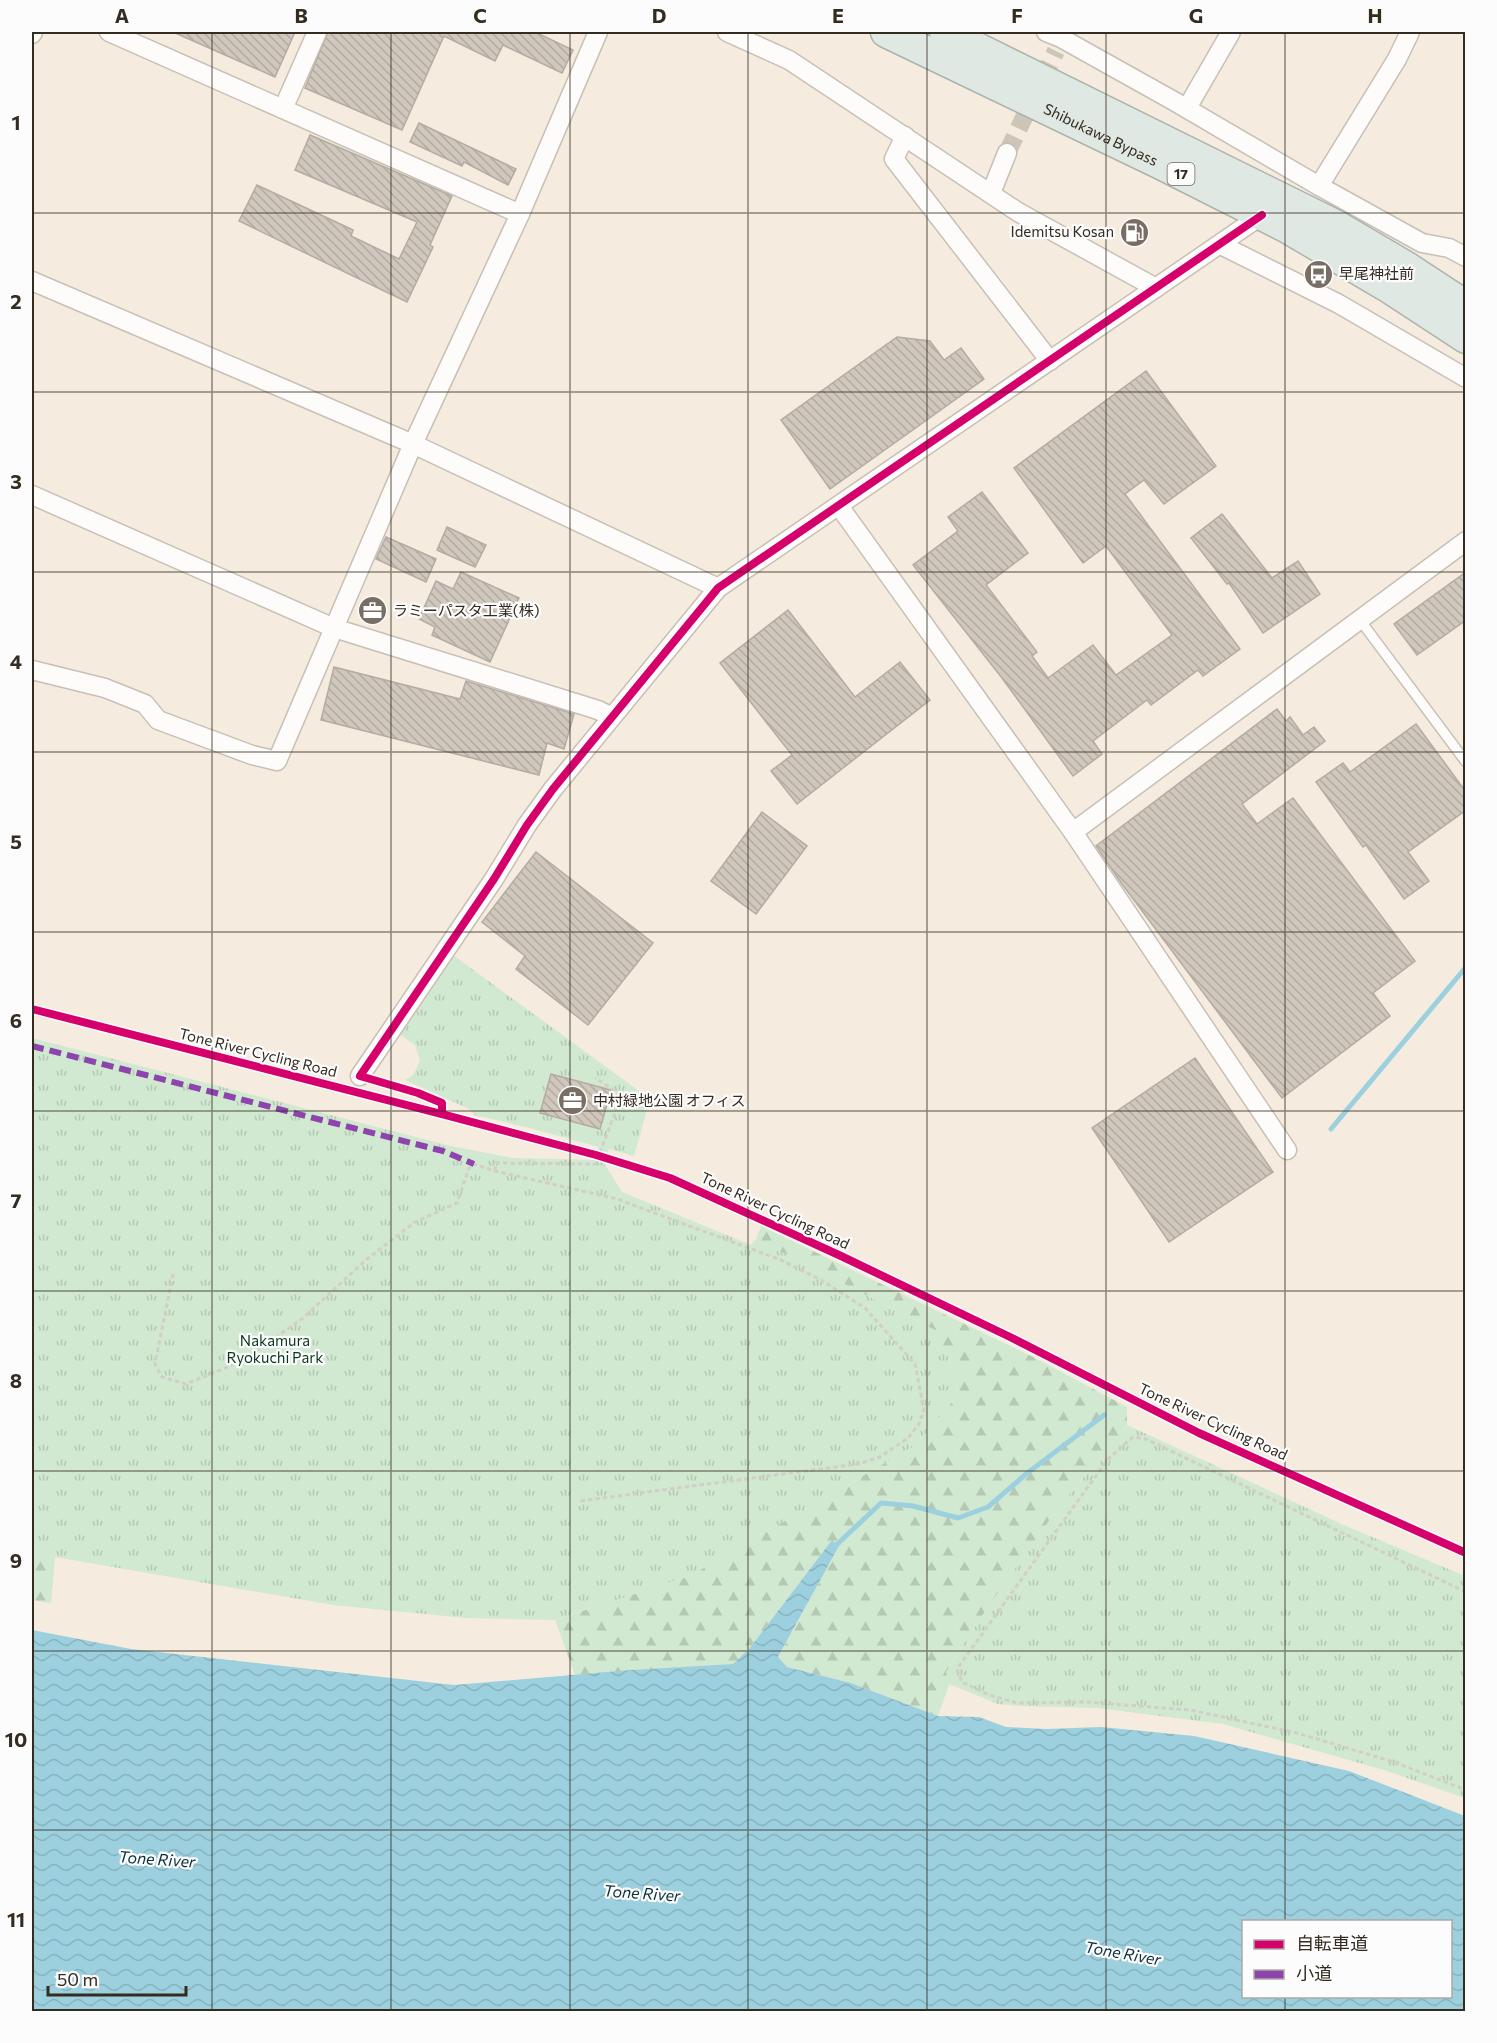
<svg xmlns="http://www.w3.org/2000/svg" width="1497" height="2043" viewBox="0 0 1497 2043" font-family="Commissioner,'Noto Sans JP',sans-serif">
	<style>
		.grass { fill: url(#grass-tufts) }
		.forest { fill: url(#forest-firs) }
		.water { fill: url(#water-waves); fill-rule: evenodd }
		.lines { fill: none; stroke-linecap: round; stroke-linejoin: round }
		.stream { stroke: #9dd0de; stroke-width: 5 }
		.building { fill: url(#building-back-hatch); stroke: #b4aca2; stroke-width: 1.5 }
		.minor-tunnel { stroke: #cec5b9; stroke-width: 18; stroke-dasharray: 18 9; stroke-linecap: butt }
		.service-casing { stroke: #c8c0b6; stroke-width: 12 }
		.minor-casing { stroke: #c8c0b6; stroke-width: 21 }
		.trunk-casing { stroke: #abb3ab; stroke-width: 33 }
		.path { stroke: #d2cec9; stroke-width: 3; stroke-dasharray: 4.5 3; stroke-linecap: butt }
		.service { stroke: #fefcfa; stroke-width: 9 }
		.minor { stroke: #fefcfa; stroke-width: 18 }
		.trunk { stroke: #e0e8e4; stroke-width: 30 }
		.quiet { stroke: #8e44ad; stroke-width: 6; stroke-dasharray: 12 6; stroke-linecap: butt }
		.cycleway-casing { stroke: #fcfcfc; stroke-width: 11 }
		.cycleway { stroke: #d6006c; stroke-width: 8 }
		.grid { fill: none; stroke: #342b21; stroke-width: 1.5; stroke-opacity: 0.55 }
		.labels { text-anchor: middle; stroke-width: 4.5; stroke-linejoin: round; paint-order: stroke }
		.shield { fill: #fcfcfc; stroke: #706a63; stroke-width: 1.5 }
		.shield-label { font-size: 14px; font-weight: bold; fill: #342b21 }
		.street-label { font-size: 15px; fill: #342b21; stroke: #fcfcfc }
		.poi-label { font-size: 15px; fill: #342b21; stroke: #fcfcfc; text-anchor: start }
		.park-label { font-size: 15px; fill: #07381d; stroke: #fcfcfc }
		.water-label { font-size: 16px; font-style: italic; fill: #0a303c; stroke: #fcfcfc }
		.neatline { fill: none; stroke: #342b21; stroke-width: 2 }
		.grid-label { font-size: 20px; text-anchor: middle; font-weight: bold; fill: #342b21 }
	</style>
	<defs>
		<pattern id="grass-tufts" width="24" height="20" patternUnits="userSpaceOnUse" patternTransform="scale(1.5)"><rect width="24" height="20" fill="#d1e9d0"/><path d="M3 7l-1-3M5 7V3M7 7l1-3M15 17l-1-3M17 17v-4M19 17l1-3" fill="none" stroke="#b4c8b2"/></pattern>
		<pattern id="forest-firs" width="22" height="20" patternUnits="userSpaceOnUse" patternTransform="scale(1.5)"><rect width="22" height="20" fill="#d1e9d0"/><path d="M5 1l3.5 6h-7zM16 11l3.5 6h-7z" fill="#b4c8b2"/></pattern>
		<pattern id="water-waves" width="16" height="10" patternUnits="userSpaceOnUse" patternTransform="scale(1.5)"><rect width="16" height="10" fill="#9dd0de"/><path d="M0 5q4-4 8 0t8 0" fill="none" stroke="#88b3be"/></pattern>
		<pattern id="building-back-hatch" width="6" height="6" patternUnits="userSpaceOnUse" patternTransform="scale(1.5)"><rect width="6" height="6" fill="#d0c7bd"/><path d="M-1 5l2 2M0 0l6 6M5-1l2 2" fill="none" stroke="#b3aba2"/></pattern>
	</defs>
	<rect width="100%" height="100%" fill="#f5ebdf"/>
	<g class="grass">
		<path d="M 453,955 L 650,1099 L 634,1156 L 609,1149 L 604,1163 L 622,1192 L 751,1245 L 756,1239 L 937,1331 L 948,1356 L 959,1394 L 916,1445 L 690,1576 L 555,1620 L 466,1618 L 333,1605 L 32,1553 L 32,1038 L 451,1146 L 513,1158 L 593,1160 L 599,1147 L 530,1128 L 474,1115 L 469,1109 L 405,1080 L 413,1075 L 420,1061 L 415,1045 L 399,1034 Z"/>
		<path d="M 1127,1425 L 1346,1526 L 1465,1576 L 1465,1798 L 1384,1770 L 1223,1724 L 1097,1708 L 1022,1706 L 998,1704 L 954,1686 L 949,1685 L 946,1672 L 987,1608 L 1063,1501 Z"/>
	</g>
	<g class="forest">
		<path d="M 761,1226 L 1035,1358 L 1127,1407 L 1127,1425 L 1063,1501 L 987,1608 L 946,1672 L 949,1685 L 938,1716 L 851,1683 L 787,1667 L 778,1658 L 839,1546 L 832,1540 L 749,1649 L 733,1664 L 575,1675 L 555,1620 L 690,1576 L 916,1445 L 959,1394 L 948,1356 L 937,1331 L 756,1239 Z"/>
		<path d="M 32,1553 L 55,1557 L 51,1603 L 32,1600 Z"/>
	</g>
	<path class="water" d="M 832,1540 L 839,1546 L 778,1657 L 787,1667 L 851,1683 L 938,1716 L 979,1717 L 1006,1727 L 1046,1729 L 1101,1727 L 1194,1736 L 1349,1771 L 1465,1816 L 1465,2011 L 32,2011 L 32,1630 L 131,1649 L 454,1685 L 631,1670 L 733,1664 L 749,1649 ZM 1244,1922 L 1450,1922 L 1450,1996 L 1244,1996 Z"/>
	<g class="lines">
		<g class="stream">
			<path d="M 1331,1129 L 1466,967"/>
			<path d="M 832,1549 L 881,1503 L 913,1506 L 958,1518 L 988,1507 L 1026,1474 L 1104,1415"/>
		</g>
	</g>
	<g class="building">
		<path d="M 173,32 L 295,32 L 275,77 Z"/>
		<path d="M 328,32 L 535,32 L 573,50 L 562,73 L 503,45 L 495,61 L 444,36 L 402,130 L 305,88 Z"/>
		<path d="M 419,123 L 516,169 L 508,185 L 464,162 L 462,166 L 410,142 Z"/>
		<path d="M 310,135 L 452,196 L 430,245 L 433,247 L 407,302 L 239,221 L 257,185 L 353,230 L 351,236 L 399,259 L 417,222 L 295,170 Z"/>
		<path d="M 897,337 L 930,341 L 944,360 L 961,348 L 984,379 L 830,489 L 781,420 Z"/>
		<path d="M 1146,371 L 1216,466 L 1164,504 L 1144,480 L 1125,494 L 1240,649 L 1203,676 L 1198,670 L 1151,705 L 1147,700 L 1093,741 L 1102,754 L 1073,776 L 1002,678 L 913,565 L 958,531 L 948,517 L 982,492 L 1028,553 L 986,585 L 1037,652 L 1032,656 L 1048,678 L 1093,645 L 1116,675 L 1172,635 L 1106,546 L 1083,563 L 1014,468 Z"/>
		<path d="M 1222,514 L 1272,578 L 1298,561 L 1320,594 L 1263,633 L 1229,583 L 1227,584 L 1191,538 Z"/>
		<path d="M 447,527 L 486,545 L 475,567 L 437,550 Z"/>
		<path d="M 386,537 L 436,559 L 426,582 L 376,559 Z"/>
		<path d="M 461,572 L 519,598 L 490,662 L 432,635 L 435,627 L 419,619 L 436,581 L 453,589 Z"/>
		<path d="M 1466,572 L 1466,620 L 1417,655 L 1394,624 Z"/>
		<path d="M 788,610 L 855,697 L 900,662 L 930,700 L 797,804 L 771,771 L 792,755 L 720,663 Z"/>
		<path d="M 334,667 L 460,699 L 466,681 L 574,714 L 564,749 L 547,743 L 539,775 L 321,720 Z"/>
		<path d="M 1277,709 L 1286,721 L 1290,717 L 1303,735 L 1314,727 L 1325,741 L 1242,804 L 1257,824 L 1293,798 L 1415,961 L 1373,993 L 1390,1016 L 1282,1098 L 1122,884 L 1096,846 Z"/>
		<path d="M 1416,724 L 1466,792 L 1466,810 L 1408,852 L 1429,881 L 1404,899 L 1366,845 L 1363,847 L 1316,782 L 1343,763 L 1350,772 Z"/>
		<path d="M 762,812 L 807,846 L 756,914 L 711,881 Z"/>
		<path d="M 536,852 L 653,943 L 588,1025 L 516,969 L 525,956 L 482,922 Z"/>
		<path d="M 1195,1058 L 1273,1172 L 1169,1242 L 1092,1128 Z"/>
		<path d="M 551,1074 L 611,1090 L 600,1129 L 540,1113 Z"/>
	</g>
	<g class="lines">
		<path class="minor-tunnel" d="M 1007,153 L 1056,51"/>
		<defs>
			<path id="service" d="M 1360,620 L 1466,762"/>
			<g id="minor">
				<path d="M 109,32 L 520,214"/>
				<path d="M 727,32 L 789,60 L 1018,212 L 1156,288"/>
				<path d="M 1046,32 L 1061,38 L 1172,100 L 1319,186 L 1422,243 L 1449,248 L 1466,257"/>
				<path d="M 32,34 L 33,32"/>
				<path d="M 1187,108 L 1231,32"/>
				<path d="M 283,109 L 317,32"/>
				<path d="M 905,136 L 894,159 L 1050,361"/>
				<path d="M 1319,186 L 1397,59 L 1410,32"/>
				<path d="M 991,193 L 1007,153"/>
				<path d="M 1221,245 L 1339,304 L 1466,378"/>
				<path d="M 32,281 L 413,444 L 718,588"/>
				<path d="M 32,495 L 334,628 L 598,710 L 612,717"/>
				<path d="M 839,506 L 1073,832 L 1287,1150"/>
				<path d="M 32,670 L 105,688 L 145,704 L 158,720 L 252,755 L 277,761 L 413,444 L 520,214 L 598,32"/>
				<path d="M 1073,832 L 1466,541"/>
				<path d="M 360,1076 L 494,879 L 527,825 L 553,789 L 718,588 L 1262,215"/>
			</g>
			<g id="trunk">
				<path id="s1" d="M 886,32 L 1159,163 L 1286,227 L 1388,287 L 1466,338"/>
				<path d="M 945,32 L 1335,225 L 1408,268 L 1466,306"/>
			</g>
		</defs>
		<use href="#service" class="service-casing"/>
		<use href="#minor" class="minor-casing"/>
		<use href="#trunk" class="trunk-casing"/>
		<g class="path">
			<path d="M 495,1171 L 496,1163 L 596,1164 L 620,1099 L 617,1092 L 595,1078"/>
			<path d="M 173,1274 L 155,1364 L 162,1377 L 186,1384 L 240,1362 L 302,1319 L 367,1259 L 415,1222 L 457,1203 L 469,1168 L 474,1164 L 495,1171 L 617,1199 L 781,1260 L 821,1280 L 865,1308 L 915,1364 L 924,1410 L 919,1424 L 908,1438 L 880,1457 L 858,1464 L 580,1501"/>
			<path d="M 1466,1592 L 1146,1439 L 1133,1437 L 1108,1459 L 957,1669 L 962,1682 L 989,1695 L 1018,1703 L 1087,1702 L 1190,1710 L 1297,1733 L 1394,1762 L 1466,1790"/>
		</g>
		<use href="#service" class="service"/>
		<use href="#minor" class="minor"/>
		<use href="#trunk" class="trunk"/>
		<path class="quiet" d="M 32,1046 L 443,1151 L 474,1164"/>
		<defs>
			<g id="cycleway">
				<path d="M 32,1009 L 442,1114 L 596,1155 L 670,1178 L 841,1256 L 1008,1336 L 1199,1433 L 1466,1553"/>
				<path d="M 442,1114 L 442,1103 L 418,1093 L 360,1076 L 494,879 L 527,825 L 553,789 L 718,588 L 1262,215"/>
			</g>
		</defs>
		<use href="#cycleway" class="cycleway-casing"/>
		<use href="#cycleway" class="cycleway"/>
	</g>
	<path class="grid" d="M 212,32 L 212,2012M 391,32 L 391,2012M 570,32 L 570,2012M 748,32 L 748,2012M 927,32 L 927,2012M 1106,32 L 1106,2012M 1285,32 L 1285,1922M 32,213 L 1466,213M 32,392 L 1466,392M 32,572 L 1466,572M 32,752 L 1466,752M 32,932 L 1466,932M 32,1111 L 1466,1111M 32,1291 L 1466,1291M 32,1471 L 1466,1471M 32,1651 L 1466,1651M 32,1830 L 1466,1830M 1285,1996 L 1285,2012"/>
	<defs>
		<symbol id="fuel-disc" viewBox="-11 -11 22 22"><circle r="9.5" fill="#786e64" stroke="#fcfcfc"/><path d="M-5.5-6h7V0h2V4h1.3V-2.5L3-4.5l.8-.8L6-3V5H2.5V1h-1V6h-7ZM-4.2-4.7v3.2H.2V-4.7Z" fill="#fff"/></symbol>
		<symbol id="bus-disc" viewBox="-11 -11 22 22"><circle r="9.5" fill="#786e64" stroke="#fcfcfc"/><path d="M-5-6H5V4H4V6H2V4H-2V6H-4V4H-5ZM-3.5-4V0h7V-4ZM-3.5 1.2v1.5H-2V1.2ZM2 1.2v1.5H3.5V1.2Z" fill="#fff"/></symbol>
		<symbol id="office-disc" viewBox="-11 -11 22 22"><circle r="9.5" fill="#786e64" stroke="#fcfcfc"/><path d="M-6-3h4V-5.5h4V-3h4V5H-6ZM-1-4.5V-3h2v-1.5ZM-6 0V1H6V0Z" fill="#fff"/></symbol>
	</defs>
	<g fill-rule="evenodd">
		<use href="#fuel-disc" x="1118" y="216" width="33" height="33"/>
		<use href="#bus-disc" x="1302" y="258" width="33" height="33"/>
		<use href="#office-disc" x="356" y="594" width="33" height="33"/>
		<use href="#office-disc" x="556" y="1084" width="33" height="33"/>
	</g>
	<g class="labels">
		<rect class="shield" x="1167.5" y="163" width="27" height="22" rx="4.5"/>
		<g class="shield-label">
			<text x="1181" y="179">17</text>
		</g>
		<g class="street-label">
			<text dy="5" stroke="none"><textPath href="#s1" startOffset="238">Shibukawa Bypass</textPath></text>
			<text transform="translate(258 1053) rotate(14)" y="5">Tone River Cycling Road</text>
			<text transform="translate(775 1211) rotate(25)" y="5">Tone River Cycling Road</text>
			<text transform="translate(1213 1422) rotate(25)" y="5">Tone River Cycling Road</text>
		</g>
		<g class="poi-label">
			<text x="1114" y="237" text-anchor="end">Idemitsu Kosan</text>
			<text x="1339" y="279">早尾神社前</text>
			<text x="393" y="616">ラミーパスタ工業(株)</text>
			<text x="593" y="1106">中村緑地公園 オフィス</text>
		</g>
		<g class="park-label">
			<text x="275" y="1346">Nakamura<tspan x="275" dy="17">Ryokuchi Park</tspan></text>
		</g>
		<g class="water-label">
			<text transform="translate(157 1859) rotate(4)" y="6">Tone River</text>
			<text transform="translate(642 1893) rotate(4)" y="6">Tone River</text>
			<text transform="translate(1123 1953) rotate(10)" y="6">Tone River</text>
		</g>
	</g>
	<rect width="1497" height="2043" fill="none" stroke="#fcfcfc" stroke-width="66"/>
	<rect x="1242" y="1920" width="210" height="78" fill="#fcfcfc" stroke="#aca8a4" stroke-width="1.5"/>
	<rect x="1254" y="1940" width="30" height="9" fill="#d6006c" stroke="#aca8a4" stroke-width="1.5"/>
	<text x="1296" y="1950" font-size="18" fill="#342b21">自転車道</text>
	<rect x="1254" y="1970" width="30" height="9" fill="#8e44ad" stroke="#aca8a4" stroke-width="1.5"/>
	<text x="1296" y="1980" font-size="18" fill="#342b21">小道</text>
	<path d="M48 1986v9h138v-9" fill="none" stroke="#342b21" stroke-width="3"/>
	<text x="57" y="1986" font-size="18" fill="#342b21" stroke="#fcfcfc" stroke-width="4.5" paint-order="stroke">50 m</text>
	<rect x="33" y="33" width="1431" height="1977" class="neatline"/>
	<g class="grid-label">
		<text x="122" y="23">A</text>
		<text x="301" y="23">B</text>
		<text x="480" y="23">C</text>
		<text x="659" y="23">D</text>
		<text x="838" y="23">E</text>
		<text x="1017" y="23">F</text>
		<text x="1196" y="23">G</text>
		<text x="1375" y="23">H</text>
		<text x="16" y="130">1</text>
		<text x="16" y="309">2</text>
		<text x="16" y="489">3</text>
		<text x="16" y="669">4</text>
		<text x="16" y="849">5</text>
		<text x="16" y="1028">6</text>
		<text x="16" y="1208">7</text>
		<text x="16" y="1388">8</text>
		<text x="16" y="1568">9</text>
		<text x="16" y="1747">10</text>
		<text x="16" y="1927">11</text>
	</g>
</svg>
